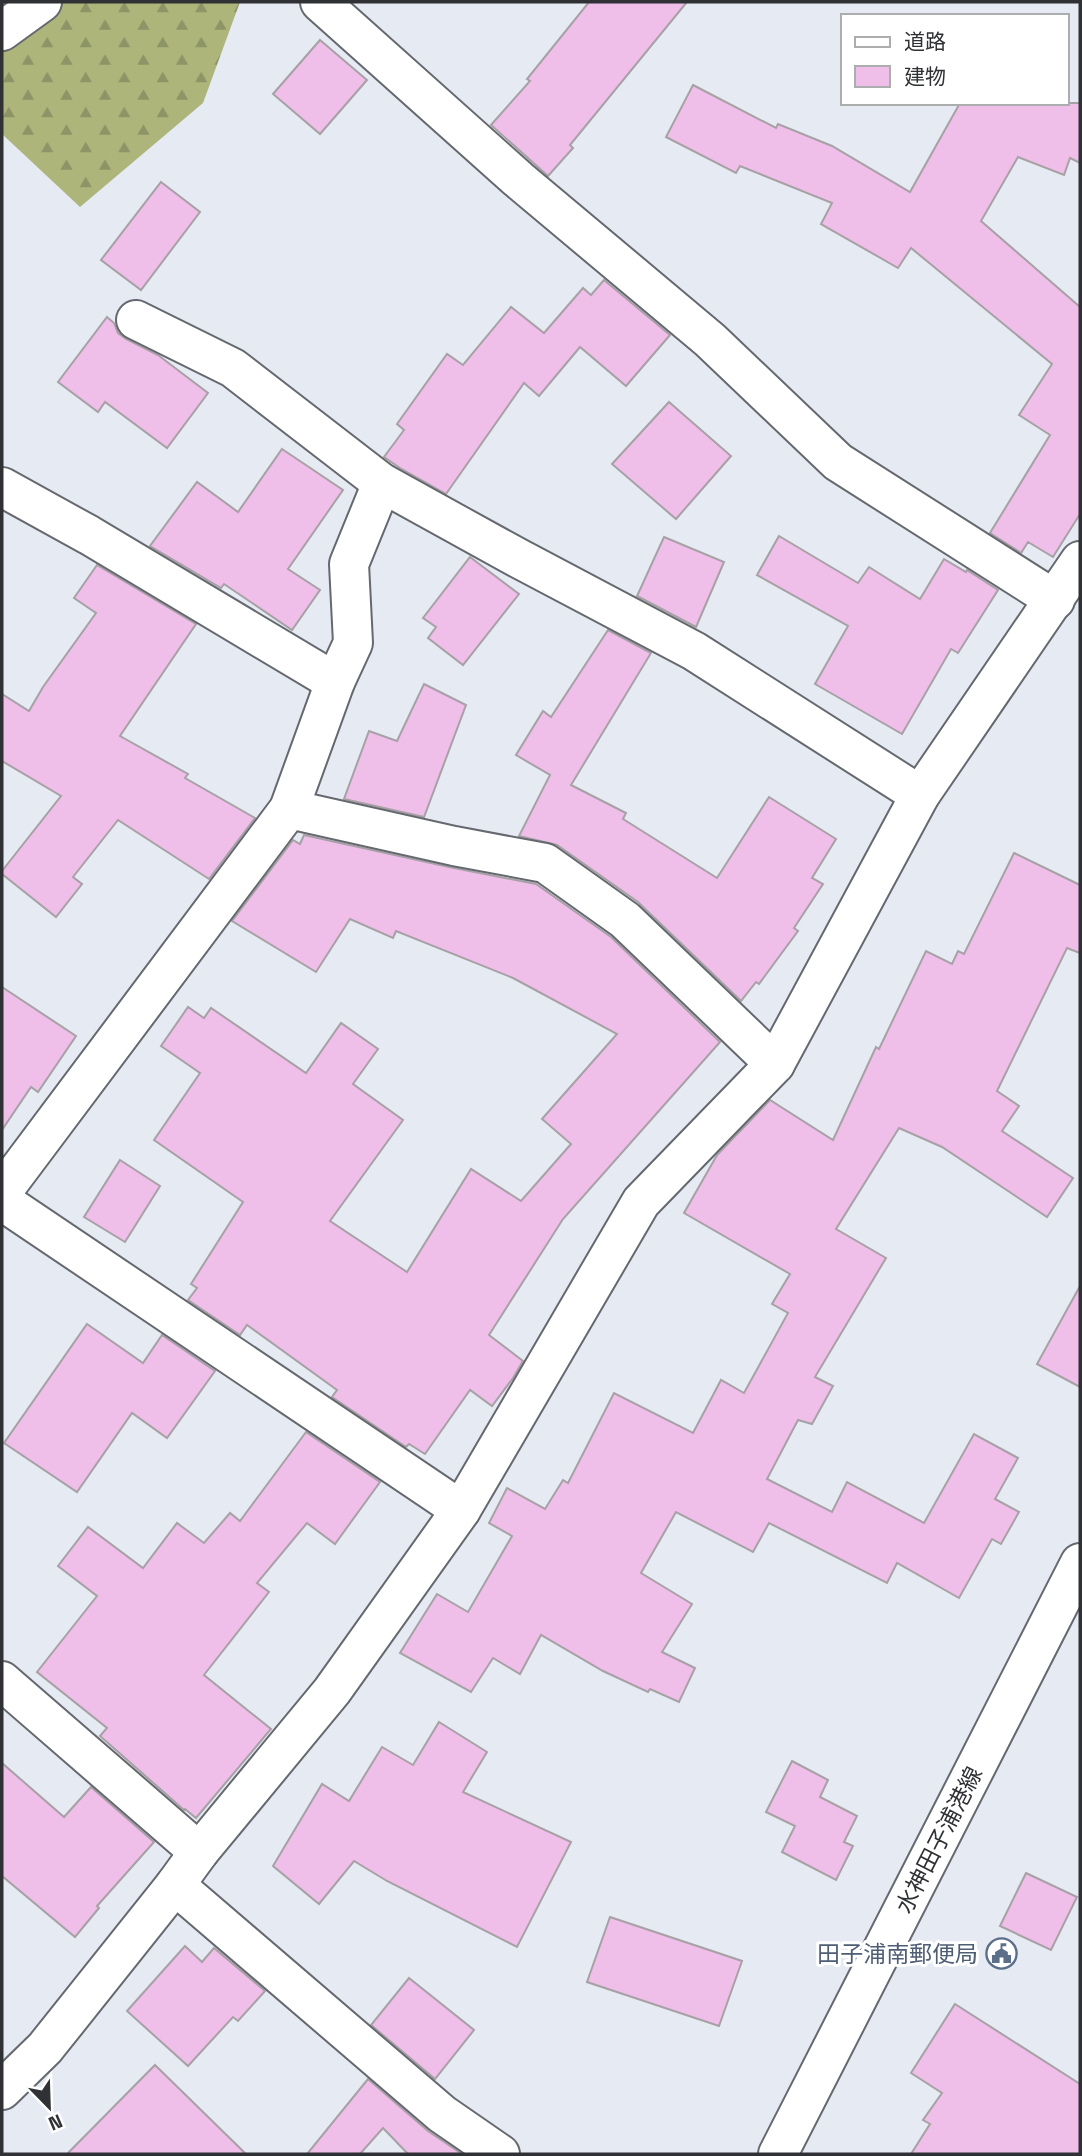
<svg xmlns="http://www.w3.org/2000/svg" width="1082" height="2156" viewBox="0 0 1082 2156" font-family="'Space Grotesk','Noto Sans JP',sans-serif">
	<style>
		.forest { fill: url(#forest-firs) }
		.building { fill: #efbee9; stroke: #a7a1a6; stroke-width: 2 }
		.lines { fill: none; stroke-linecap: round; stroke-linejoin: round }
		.minor-casing { stroke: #65696f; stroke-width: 42 }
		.major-casing { stroke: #65696f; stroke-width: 42 }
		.minor { stroke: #fff; stroke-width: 38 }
		.major { stroke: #fff; stroke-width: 38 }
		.labels { text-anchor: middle; stroke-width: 6; stroke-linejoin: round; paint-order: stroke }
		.street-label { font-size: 23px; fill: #2f3134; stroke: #fff }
		.service-label { font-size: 23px; fill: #4e5e75; stroke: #fff; text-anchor: end }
	</style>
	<defs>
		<pattern id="forest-firs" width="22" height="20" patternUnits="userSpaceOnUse" patternTransform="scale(1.75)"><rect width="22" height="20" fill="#adb57b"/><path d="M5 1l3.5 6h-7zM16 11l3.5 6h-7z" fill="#8d9466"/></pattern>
	</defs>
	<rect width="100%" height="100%" fill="#e6eaf2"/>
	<path class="forest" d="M 2,2 L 240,2 L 203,103 L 80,207 L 2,134 Z"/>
	<g class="building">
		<path d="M 589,2 L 687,2 L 570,145 L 573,148 L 548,176 L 491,125 L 530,81 L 527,79 Z"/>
		<path d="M 320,40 L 367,80 L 320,134 L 273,94 Z"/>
		<path d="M 693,85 L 776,128 L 778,124 L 832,146 L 910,192 L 960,103 L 1080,103 L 1080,163 L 1070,158 L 1064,175 L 1018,157 L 981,221 L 1080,307 L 1080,514 L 1053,557 L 1028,542 L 1021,553 L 990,533 L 1050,435 L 1019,415 L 1052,364 L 911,248 L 898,268 L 821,224 L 832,203 L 740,166 L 736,173 L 666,137 Z"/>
		<path d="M 161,182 L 200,212 L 141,290 L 101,260 Z"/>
		<path d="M 604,280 L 670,335 L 626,386 L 580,347 L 539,396 L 524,383 L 446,494 L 400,468 L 384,457 L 404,430 L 397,424 L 447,354 L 463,365 L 511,307 L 544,333 L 583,288 L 591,295 Z"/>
		<path d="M 107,317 L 114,323 L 118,333 L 126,339 L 158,355 L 208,393 L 167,448 L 105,402 L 98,412 L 58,382 Z"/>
		<path d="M 669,402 L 731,456 L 676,519 L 612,464 Z"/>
		<path d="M 282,449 L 343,490 L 288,569 L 320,590 L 292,630 L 224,584 L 221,588 L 150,546 L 197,482 L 238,512 Z"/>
		<path d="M 779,536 L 858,583 L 869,567 L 920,599 L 944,559 L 966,572 L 967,570 L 998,590 L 958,653 L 951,649 L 902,734 L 815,684 L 848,626 L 757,575 Z"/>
		<path d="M 664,537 L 724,562 L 696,627 L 637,596 Z"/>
		<path d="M 470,557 L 519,594 L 463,665 L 428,638 L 436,627 L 423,618 Z"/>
		<path d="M 97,565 L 196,624 L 120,736 L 188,774 L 185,778 L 255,818 L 209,879 L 118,820 L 73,877 L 82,884 L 56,917 L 2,874 L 2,871 L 61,796 L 2,761 L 2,694 L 29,711 L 43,687 L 96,613 L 74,598 Z"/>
		<path d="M 608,630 L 651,653 L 571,785 L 626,813 L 623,819 L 717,878 L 769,797 L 836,839 L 812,878 L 823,884 L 794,928 L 798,931 L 759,984 L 756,982 L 741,1001 L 638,902 L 557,845 L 519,836 L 550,775 L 516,755 L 543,711 L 551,717 Z"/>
		<path d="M 424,684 L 466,705 L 424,817 L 344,799 L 369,731 L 397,741 Z"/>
		<path d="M 304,835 L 449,867 L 536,884 L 611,937 L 720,1042 L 563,1219 L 489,1335 L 523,1361 L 513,1378 L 492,1406 L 470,1390 L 425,1454 L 409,1444 L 406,1447 L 332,1397 L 337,1390 L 247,1325 L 240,1335 L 188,1300 L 197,1288 L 191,1284 L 243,1202 L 154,1140 L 200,1073 L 161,1046 L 188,1007 L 204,1018 L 211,1008 L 306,1073 L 341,1023 L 378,1049 L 353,1084 L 403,1120 L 330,1221 L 407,1272 L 471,1169 L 521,1201 L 571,1144 L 542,1119 L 617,1034 L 513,978 L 396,931 L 393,938 L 350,919 L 316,972 L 232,921 L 293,840 L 300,844 Z"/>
		<path d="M 1014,853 L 1080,885 L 1080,953 L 1067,948 L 997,1091 L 1019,1106 L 1002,1131 L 1073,1178 L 1047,1217 L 942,1147 L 899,1128 L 836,1229 L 886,1258 L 815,1377 L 833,1386 L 812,1424 L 798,1420 L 767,1479 L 832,1512 L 847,1482 L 924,1523 L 974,1434 L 1018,1458 L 995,1499 L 1019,1512 L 1001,1544 L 992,1539 L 959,1598 L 897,1563 L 887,1583 L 769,1523 L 753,1552 L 676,1512 L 641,1573 L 692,1604 L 662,1652 L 695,1668 L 679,1702 L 650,1689 L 648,1692 L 603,1671 L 541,1635 L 520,1674 L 493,1658 L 471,1692 L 400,1653 L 437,1594 L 468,1612 L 512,1536 L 489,1523 L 507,1488 L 545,1509 L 563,1480 L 568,1483 L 614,1393 L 693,1433 L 721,1380 L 744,1393 L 788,1313 L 772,1304 L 790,1274 L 684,1213 L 717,1155 L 770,1100 L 833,1140 L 876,1047 L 879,1049 L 926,951 L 952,964 L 958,951 L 964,954 Z"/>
		<path d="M 2,987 L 76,1036 L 38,1092 L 31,1087 L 2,1130 Z"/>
		<path d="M 120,1160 L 160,1186 L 125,1242 L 84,1217 Z"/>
		<path d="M 1080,1286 L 1080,1387 L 1037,1364 Z"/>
		<path d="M 87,1324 L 143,1363 L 162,1335 L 215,1371 L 167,1438 L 132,1413 L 77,1492 L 4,1443 Z"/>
		<path d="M 306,1432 L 380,1482 L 335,1544 L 307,1523 L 257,1583 L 269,1592 L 204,1675 L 271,1729 L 196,1818 L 185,1809 L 184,1810 L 100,1736 L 107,1728 L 37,1672 L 97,1596 L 58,1566 L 88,1527 L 143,1568 L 177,1523 L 204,1543 L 230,1513 L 240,1521 Z"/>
		<path d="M 439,1722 L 487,1752 L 463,1792 L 571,1842 L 517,1947 L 387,1881 L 354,1861 L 319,1904 L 273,1866 L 322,1784 L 349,1801 L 382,1747 L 413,1765 Z"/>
		<path d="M 792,1761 L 828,1780 L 820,1797 L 857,1816 L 844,1842 L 853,1846 L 836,1880 L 782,1852 L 795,1826 L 766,1812 Z"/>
		<path d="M 2,1763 L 64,1817 L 91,1787 L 154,1842 L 97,1906 L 99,1908 L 75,1937 L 2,1876 Z"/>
		<path d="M 1026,1873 L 1077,1897 L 1051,1950 L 1000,1926 Z"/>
		<path d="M 610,1917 L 742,1961 L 719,2026 L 587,1982 Z"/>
		<path d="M 185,1946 L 202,1962 L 214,1948 L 265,1991 L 238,2021 L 233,2017 L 188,2066 L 127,2011 Z"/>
		<path d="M 409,1978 L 474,2030 L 435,2079 L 371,2025 Z"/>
		<path d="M 955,2004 L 1080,2084 L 1080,2154 L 911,2154 L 930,2124 L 923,2120 L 942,2093 L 911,2073 Z"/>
		<path d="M 155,2065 L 246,2154 L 67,2154 Z"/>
		<path d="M 368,2079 L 428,2131 L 462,2154 L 408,2154 L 383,2128 L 360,2154 L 307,2154 Z"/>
	</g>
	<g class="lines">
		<defs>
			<g id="minor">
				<path d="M 320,2 L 518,179 L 710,340 L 838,462 L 1055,600"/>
				<path d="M 2,31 L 42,2"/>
				<path d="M 136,320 L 233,368 L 382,483 L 518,558 L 694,651 L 920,795"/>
				<path d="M 2,487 L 89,535 L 335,682"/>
				<path d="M 289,809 L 454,846 L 545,863 L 625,920 L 775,1064"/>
				<path d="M 2,1192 L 289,809 L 335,682 L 353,643 L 349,564 L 382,483"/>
				<path d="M 2,1201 L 461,1510"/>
				<path d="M 2,1681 L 199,1852"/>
				<path d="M 175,1885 L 442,2114 L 500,2154"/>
				<path d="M 2,2090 L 45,2048 L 175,1885 L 199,1852 L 332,1691 L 461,1510 L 641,1202 L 775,1064 L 920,795 L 1080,561"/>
			</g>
			<path id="major" d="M 778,2154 L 1080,1563"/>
		</defs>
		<use href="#minor" class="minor-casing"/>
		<use href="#major" class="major-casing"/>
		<use href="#minor" class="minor"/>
		<use href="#major" class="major"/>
	</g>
	<defs>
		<symbol id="civic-ring" viewBox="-11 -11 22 22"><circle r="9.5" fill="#fff" stroke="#5c6f8a" stroke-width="1.5"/><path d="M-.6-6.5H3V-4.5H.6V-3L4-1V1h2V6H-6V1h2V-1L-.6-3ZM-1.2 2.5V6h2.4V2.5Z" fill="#5c6f8a"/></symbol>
	</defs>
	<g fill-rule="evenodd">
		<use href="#civic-ring" x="984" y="1936" width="35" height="35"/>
	</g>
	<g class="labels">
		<g class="street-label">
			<text transform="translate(939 1840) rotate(-63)" y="8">水神田子浦港線</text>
		</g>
		<g class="service-label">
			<text x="978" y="1962">田子浦南郵便局</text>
		</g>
	</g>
	<rect width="1082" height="2156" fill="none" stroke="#2f3134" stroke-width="7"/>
	<rect x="841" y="14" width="228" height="91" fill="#ffffff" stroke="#acadae" stroke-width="2"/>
	<rect x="855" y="37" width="35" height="10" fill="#ffffff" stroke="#acadae" stroke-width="2"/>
	<text x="904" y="49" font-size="21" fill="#2f3134">道路</text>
	<rect x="855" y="66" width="35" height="21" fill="#efbee9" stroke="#acadae" stroke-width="2"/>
	<text x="904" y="84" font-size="21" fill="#2f3134">建物</text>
	<g transform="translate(49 2107) rotate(157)" stroke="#ffffff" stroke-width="5" paint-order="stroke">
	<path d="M0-5L12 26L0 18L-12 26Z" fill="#2f3134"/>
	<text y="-10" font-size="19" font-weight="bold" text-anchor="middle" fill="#2f3134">N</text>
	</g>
</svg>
